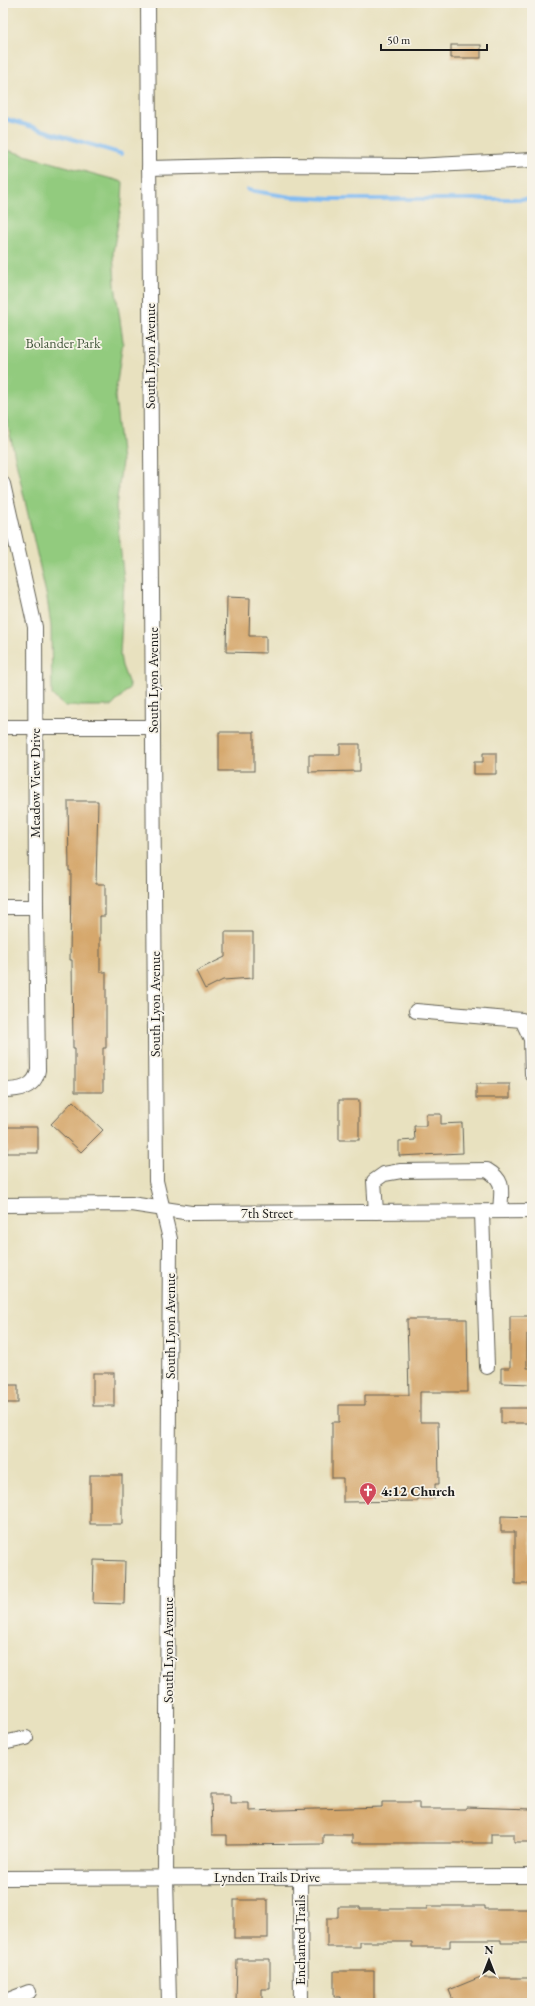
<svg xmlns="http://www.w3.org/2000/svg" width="535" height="2006" viewBox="0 0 535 2006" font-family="'EB Garamond',serif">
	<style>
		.green { fill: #92cb7e; stroke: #57744d }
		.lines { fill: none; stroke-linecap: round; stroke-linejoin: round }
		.stream { stroke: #80bbf2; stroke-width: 4 }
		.building { fill: #d6a86d }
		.minor-casing { stroke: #636155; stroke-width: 16 }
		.minor { stroke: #fff; stroke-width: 14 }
		.labels { text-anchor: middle; stroke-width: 3.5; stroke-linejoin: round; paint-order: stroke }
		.park-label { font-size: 14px; fill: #45593e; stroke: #f7f3e8 }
		.street-label { font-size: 14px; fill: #1c1c1c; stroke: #f7f3e8 }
		.poi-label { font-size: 14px; font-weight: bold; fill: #1c1c1c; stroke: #f7f3e8; text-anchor: start }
	</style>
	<rect width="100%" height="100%" fill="#f7f3e8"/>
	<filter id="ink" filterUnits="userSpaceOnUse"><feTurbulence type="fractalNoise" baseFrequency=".025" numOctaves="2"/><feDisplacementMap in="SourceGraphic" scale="8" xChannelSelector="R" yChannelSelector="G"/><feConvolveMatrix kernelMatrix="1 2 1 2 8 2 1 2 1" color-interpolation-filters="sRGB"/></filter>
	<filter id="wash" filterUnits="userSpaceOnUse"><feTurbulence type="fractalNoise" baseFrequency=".012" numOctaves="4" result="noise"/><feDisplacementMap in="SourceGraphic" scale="16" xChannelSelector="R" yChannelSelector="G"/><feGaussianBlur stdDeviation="0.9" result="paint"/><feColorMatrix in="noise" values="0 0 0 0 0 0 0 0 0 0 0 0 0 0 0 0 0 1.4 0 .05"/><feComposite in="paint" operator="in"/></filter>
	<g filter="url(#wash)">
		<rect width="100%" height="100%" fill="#e8e1bf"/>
		<path class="green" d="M 3,149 L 123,182 L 122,200 L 113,252 L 115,285 L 123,341 L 115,396 L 122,462 L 116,507 L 124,581 L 120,655 L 122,666 L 130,687 L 112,706 L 64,706 L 52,695 L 51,626 L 47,598 L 3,404 Z"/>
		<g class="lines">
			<g class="stream">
				<path d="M 3,118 L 122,154"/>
				<path d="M 248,190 L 291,197 L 332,199 L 532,199"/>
			</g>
		</g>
		<g id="blocks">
			<g class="building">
				<rect x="451" y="45" width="30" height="13"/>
				<path d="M 227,597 L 250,598 L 249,636 L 266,636 L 266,653 L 226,652 Z"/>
				<rect x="219" y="732" width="35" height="39"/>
				<path d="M 340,744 L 360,744 L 360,771 L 309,772 L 309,755 L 340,755 Z"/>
				<path d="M 483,753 L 496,753 L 496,774 L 474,774 L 474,762 L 483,762 Z"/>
				<path d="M 68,801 L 98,801 L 96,884 L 105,884 L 105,916 L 100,916 L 100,972 L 106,972 L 106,1048 L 103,1048 L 103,1092 L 75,1092 L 75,1048 L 73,1048 L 72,960 L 70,960 L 71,871 L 69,871 Z"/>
				<path d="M 225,932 L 253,932 L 253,978 L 223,980 L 205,989 L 196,971 L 225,957 Z"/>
				<rect x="476" y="1084" width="34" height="14"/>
				<rect x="339" y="1100" width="20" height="40"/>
				<path d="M 73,1101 L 103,1130 L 81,1152 L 51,1124 Z"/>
				<path d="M 426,1114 L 441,1114 L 441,1124 L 462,1123 L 463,1153 L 399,1156 L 399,1141 L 415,1140 L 414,1126 L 426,1126 Z"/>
				<rect x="7" y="1127" width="31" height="26"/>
				<path d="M 510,1316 L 532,1316 L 532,1335 L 527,1334 L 527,1368 L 532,1368 L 532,1384 L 501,1383 L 501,1368 L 510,1368 Z"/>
				<path d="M 407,1319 L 467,1319 L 468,1392 L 420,1392 L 420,1422 L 438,1422 L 439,1484 L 435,1484 L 435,1498 L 418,1498 L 418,1501 L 343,1502 L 343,1478 L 332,1478 L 332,1422 L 339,1422 L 339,1405 L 365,1405 L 365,1395 L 409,1395 Z"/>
				<rect x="93" y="1373" width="21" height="33"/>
				<rect x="3" y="1385" width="15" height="18"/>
				<rect x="501" y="1408" width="31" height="15"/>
				<rect x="90" y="1475" width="32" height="49"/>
				<path d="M 501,1516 L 532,1517 L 532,1584 L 515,1584 L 515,1532 L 501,1532 Z"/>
				<path d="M 94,1560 L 125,1561 L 124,1604 L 93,1603 Z"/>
				<path d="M 211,1795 L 230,1795 L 230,1803 L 249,1803 L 249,1811 L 382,1807 L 382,1802 L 419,1802 L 419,1809 L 466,1809 L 466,1807 L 532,1809 L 532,1842 L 514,1842 L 514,1834 L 491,1834 L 491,1843 L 352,1843 L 352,1835 L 323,1835 L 323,1844 L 227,1845 L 227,1835 L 212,1835 Z"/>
				<rect x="234" y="1900" width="34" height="38"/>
				<path d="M 427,1906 L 485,1906 L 485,1909 L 532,1909 L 532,1943 L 501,1943 L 501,1940 L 450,1940 L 450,1947 L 412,1947 L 412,1942 L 360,1942 L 360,1947 L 327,1947 L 327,1918 L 338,1918 L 338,1907 L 360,1907 L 360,1909 L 427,1909 Z"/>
				<path d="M 237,1959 L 270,1959 L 270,1989 L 262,1989 L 262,2003 L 236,2003 Z"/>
				<path d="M 334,1971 L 374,1971 L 374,2003 L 340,2003 L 340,1997 L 334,1997 Z"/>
				<path d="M 483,1976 L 484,1978 L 532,1978 L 532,2003 L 454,2003 L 449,1990 Z"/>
			</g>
		</g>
	</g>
	<g filter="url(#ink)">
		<use href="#blocks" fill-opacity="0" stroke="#636155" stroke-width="1"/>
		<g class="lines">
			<defs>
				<g id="minor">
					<path d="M 148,3 L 156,1181 L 170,1239 L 166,1877 L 169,2003"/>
					<path d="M 149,168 L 274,165 L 415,166 L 532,160"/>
					<path d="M 3,484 L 35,627 L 36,907 L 38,1070 C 35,1088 19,1090 3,1090"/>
					<path d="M 3,727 L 153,727"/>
					<path d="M 3,907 L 36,907"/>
					<path d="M 416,1011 L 522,1020 L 531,1039 L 532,1074"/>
					<path d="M 3,1205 L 131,1204 L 191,1213 L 532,1211"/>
					<path d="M 376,1212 L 374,1181 L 384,1174 L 401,1171 L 487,1170 C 506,1181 501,1191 500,1211"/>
					<path d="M 482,1212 L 487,1367"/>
					<path d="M 3,1743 L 26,1738"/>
					<path d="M 3,1878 L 532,1876"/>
					<path d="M 300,1878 L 301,2003"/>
					<path d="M 3,2002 L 29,1992"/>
				</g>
			</defs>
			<use href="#minor" class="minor-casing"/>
			<use href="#minor" class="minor"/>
		</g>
	</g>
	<defs>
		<symbol id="church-pin" viewBox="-11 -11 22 30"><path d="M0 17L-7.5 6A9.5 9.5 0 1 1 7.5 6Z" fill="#d1495b" stroke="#f7f3e8"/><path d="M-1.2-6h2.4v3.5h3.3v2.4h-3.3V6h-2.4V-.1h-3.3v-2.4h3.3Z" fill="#fff"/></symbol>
	</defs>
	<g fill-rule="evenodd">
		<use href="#church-pin" x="358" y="1481" width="20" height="27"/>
	</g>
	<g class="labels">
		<g class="park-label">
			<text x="63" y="348">Bolander Park</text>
		</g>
		<g class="street-label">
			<text transform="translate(150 356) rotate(-90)" y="5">South Lyon Avenue</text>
			<text transform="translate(153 680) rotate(-90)" y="5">South Lyon Avenue</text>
			<text transform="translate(35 783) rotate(-90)" y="5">Meadow View Drive</text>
			<text transform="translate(155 1004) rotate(-90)" y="5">South Lyon Avenue</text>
			<text x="267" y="1218">7th Street</text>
			<text transform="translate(170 1326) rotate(-90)" y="5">South Lyon Avenue</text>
			<text transform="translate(168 1650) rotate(-90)" y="5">South Lyon Avenue</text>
			<text x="267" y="1882">Lynden Trails Drive</text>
			<text transform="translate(300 1940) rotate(-90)" y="5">Enchanted Trails</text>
		</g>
		<g class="poi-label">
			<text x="381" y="1496">4:12 Church</text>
		</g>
	</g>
	<rect width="535" height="2006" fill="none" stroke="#f7f3e8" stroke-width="16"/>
	<g transform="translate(489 1960)" stroke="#f7f3e8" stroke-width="3" paint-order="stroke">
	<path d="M0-3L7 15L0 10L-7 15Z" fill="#1c1c1c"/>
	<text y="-6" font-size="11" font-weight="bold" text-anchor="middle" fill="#1c1c1c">N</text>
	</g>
	<path d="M381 44v6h106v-6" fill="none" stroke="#1c1c1c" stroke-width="2"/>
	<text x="387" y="44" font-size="12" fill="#1c1c1c" stroke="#f7f3e8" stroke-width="3" paint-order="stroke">50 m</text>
</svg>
